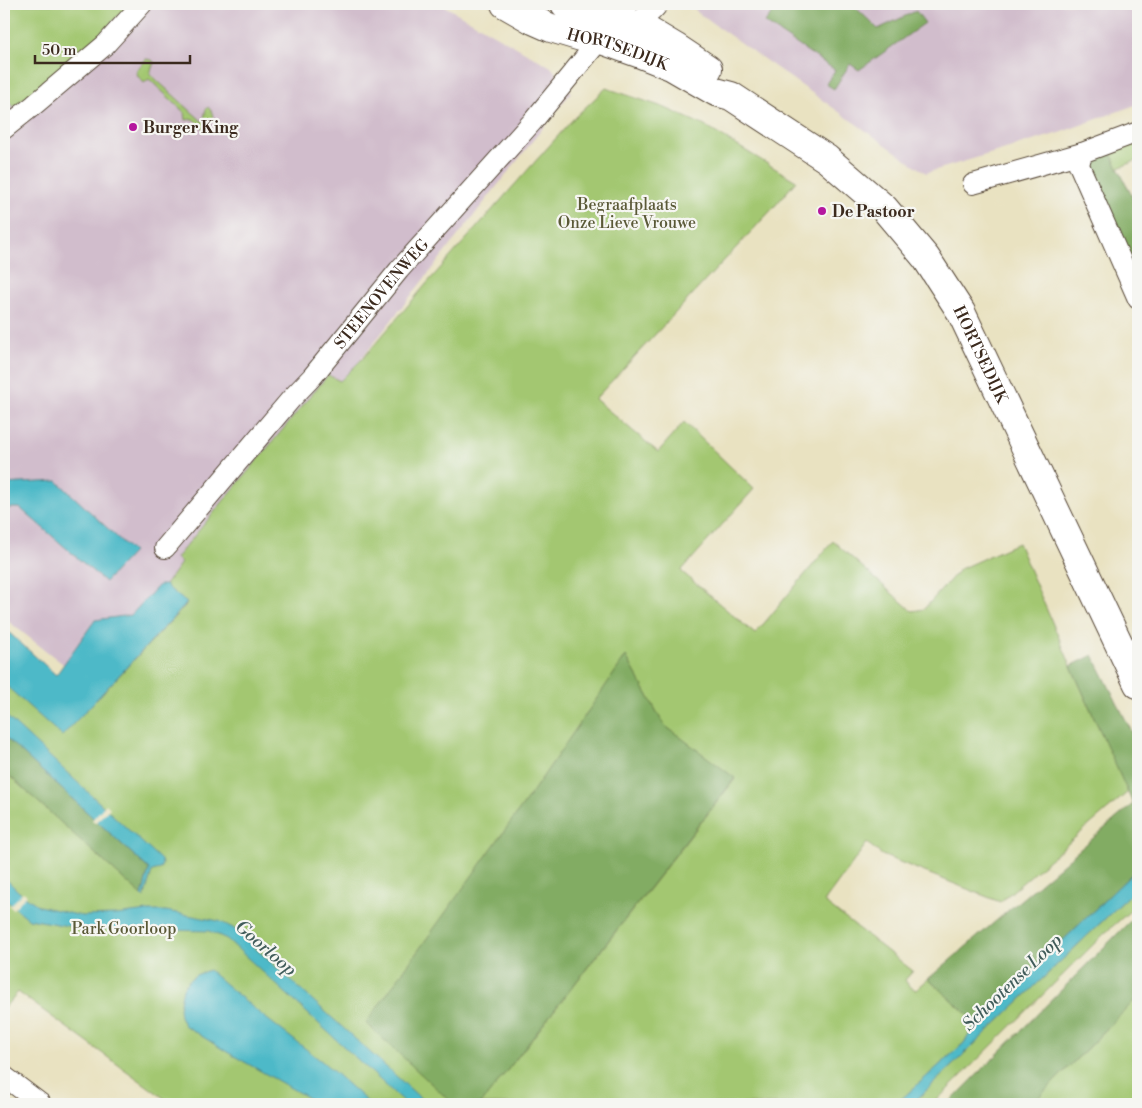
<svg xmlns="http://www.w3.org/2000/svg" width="1142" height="1108" viewBox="0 0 1142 1108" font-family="'Libre Bodoni',serif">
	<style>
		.industrial { fill: #d1bdcc }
		.green { fill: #a3c771; stroke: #6f7848 }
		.forest { fill: #82ac63; stroke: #5e6b40 }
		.water { fill: #4db9c8; stroke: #447273 }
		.pier { fill: #e9e2c1 }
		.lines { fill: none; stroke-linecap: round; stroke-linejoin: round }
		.street-casing { stroke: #554636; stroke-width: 22 }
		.secondary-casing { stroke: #554636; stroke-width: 30 }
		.street { stroke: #fff; stroke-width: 20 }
		.secondary { stroke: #fff; stroke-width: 28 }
		.poi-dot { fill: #b5179e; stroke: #f6f6f2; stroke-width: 2 }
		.labels { text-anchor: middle; stroke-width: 4.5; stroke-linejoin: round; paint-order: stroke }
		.street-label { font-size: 16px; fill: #3b2a1e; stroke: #f6f6f2 }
		.poi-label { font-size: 16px; font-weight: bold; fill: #3b2a1e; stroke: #f6f6f2; text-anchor: start }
		.park-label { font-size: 16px; fill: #5a5937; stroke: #f6f6f2 }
		.water-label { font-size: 18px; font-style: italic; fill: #415c5a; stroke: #f6f6f2 }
	</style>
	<rect width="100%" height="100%" fill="#f6f6f2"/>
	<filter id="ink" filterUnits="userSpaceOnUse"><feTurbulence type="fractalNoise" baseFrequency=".02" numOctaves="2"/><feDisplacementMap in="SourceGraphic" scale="10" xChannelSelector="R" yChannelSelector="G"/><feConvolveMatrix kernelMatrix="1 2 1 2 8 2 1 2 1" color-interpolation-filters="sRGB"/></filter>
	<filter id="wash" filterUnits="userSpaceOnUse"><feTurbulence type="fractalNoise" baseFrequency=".0096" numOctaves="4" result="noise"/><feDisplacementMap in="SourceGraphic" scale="20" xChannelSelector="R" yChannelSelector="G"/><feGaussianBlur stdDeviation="1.12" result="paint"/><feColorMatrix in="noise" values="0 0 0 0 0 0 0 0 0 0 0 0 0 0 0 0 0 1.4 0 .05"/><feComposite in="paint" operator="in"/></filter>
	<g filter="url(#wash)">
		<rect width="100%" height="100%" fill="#e9e2c1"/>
		<g class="industrial">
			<path d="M 77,4 L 441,4 L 551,67 L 571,92 L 336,391 L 181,594 L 72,671 L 4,618 L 4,96 Z"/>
			<path d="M 691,4 L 1138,4 L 1138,104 L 1059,133 L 926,173 L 698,13 Z"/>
		</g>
		<g class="green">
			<path d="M 4,4 L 130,4 L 77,57 L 14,107 L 4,97 Z"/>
			<path d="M 146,59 L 152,60 L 154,62 L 150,74 L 203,122 L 206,109 L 208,107 C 217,117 212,121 204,129 L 193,119 L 186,120 L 185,113 L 149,79 L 144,83 L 137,75 L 137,70 Z"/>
			<path d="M 606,88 L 663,107 L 703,125 L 796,181 L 775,206 L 595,399 L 658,452 L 684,422 L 754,489 L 681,571 L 755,634 L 833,541 L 912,611 L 924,609 L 960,569 L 1018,543 L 1071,666 L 1128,792 L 1000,902 L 882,855 L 867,843 L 824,902 L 913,971 L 905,980 L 909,986 L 916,990 L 928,979 L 977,1023 L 964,1043 L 896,1104 L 481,1104 L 735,779 L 664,725 L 626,656 L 473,1104 L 172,1104 L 18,992 L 4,1008 L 4,651 L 75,722 L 187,604 L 165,585 L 181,563 L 176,558 L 328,375 L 340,381 L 364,357 L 428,282 L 574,118 Z"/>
			<path d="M 1138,138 L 1138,160 L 1118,168 L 1108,148 Z"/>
			<path d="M 1138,887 L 1138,904 L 1105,933 L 933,1104 L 912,1104 Z"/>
			<path d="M 1138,997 L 1138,1098 L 1132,1104 L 1032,1104 Z"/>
		</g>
		<g class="forest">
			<path d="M 779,4 L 852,4 L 878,29 L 916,11 L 925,23 L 859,70 L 850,64 L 834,89 L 826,84 L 835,70 L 765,23 Z"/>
			<path d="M 1108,148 L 1138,208 L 1138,280 L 1091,174 L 1087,155 Z"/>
			<path d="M 1093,655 L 1138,744 L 1138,868 L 977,1023 L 928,979 L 1133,804 L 1071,666 Z"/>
			<path d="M 626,656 L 664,725 L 735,778 L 481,1104 L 453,1104 L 366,1023 L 533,791 Z"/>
			<path d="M 4,736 L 149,869 L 142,896 L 4,771 Z"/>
			<path d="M 1138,913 L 1138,997 L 1032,1104 L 948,1104 Z"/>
		</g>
		<g class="water">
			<path d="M 57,481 L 133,552 L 105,582 L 20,508 L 4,508 L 4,484 Z"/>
			<path d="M 159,585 L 165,585 L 187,603 L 62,736 L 4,684 L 4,628 L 56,675 L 95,620 L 131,615 Z"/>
			<path d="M 4,714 L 161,860 L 162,864 L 160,869 L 152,871 L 144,898 L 142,896 L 149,869 L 4,736 Z"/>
			<path d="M 1138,868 L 1138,887 L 912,1104 L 896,1104 L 964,1043 L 977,1023 Z"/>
			<path d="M 4,877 L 19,892 L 39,906 L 82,916 L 115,915 L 148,911 L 166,911 L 219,921 L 233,928 L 427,1104 L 406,1104 L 227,939 L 209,931 L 79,928 L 29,919 L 8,902 L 4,896 Z"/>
			<path d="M 209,970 L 258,1012 L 324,1063 L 370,1104 L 319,1104 L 227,1052 L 184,1025 L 180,1016 L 179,1008 L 183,988 L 189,980 L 196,975 Z"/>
		</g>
		<g class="pier">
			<path d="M 106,804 L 110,808 L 95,823 L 92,820 Z"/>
			<path d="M 23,892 L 27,895 L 13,909 L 9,906 Z"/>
		</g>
	</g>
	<g filter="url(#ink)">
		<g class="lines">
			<defs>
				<g id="street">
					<path d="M 622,30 C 635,24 650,15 658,4"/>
					<path d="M 4,129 L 34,105 L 105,45 L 142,4"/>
					<path d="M 1082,153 L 1079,165 L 1138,299"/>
					<path d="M 973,184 L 1082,153 L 1138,132"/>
					<path id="s1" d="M 165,548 L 291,399 L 312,377 L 399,270 L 533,121 L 629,4"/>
					<path d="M 4,1076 L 41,1104"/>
				</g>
				<g id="secondary">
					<path id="s2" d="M 505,4 L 533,20 L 551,28 L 581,37 L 599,39 L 641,54 L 671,66 L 716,92 L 731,96 L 827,159 L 884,208 L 926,258 L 961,312 L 1138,684"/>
					<path d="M 565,4 L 568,6 L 650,32 L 675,47 L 708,69"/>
				</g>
			</defs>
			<use href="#street" class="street-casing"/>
			<use href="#secondary" class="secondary-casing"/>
			<use href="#street" class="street"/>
			<use href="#secondary" class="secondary"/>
		</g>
	</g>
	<g class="poi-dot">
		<circle cx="133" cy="127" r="5"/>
		<circle cx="822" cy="211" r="5"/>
	</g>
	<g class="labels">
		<g class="street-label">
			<text dy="6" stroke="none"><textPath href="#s2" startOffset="122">HORTSEDIJK</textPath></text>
			<text dy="6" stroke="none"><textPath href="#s1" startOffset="334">STEENOVENWEG</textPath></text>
			<text dy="6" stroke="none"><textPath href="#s2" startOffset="612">HORTSEDIJK</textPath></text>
		</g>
		<g class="poi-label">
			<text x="143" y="133">Burger King</text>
			<text x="832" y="217">De Pastoor</text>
		</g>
		<g class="park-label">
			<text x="627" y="210">Begraafplaats<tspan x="627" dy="18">Onze Lieve Vrouwe</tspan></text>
			<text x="124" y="934">Park Goorloop</text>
		</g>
		<g class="water-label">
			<text transform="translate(266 948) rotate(41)" y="6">Goorloop</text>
			<text transform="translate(1012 982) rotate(-44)" y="6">Schootense Loop</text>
		</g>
	</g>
	<rect width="1142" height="1108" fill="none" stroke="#f6f6f2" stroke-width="20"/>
	<path d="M35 55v8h155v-8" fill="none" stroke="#3b2a1e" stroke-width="2.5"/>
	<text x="42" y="55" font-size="15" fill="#3b2a1e" stroke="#f6f6f2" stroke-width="4" paint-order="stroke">50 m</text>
</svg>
